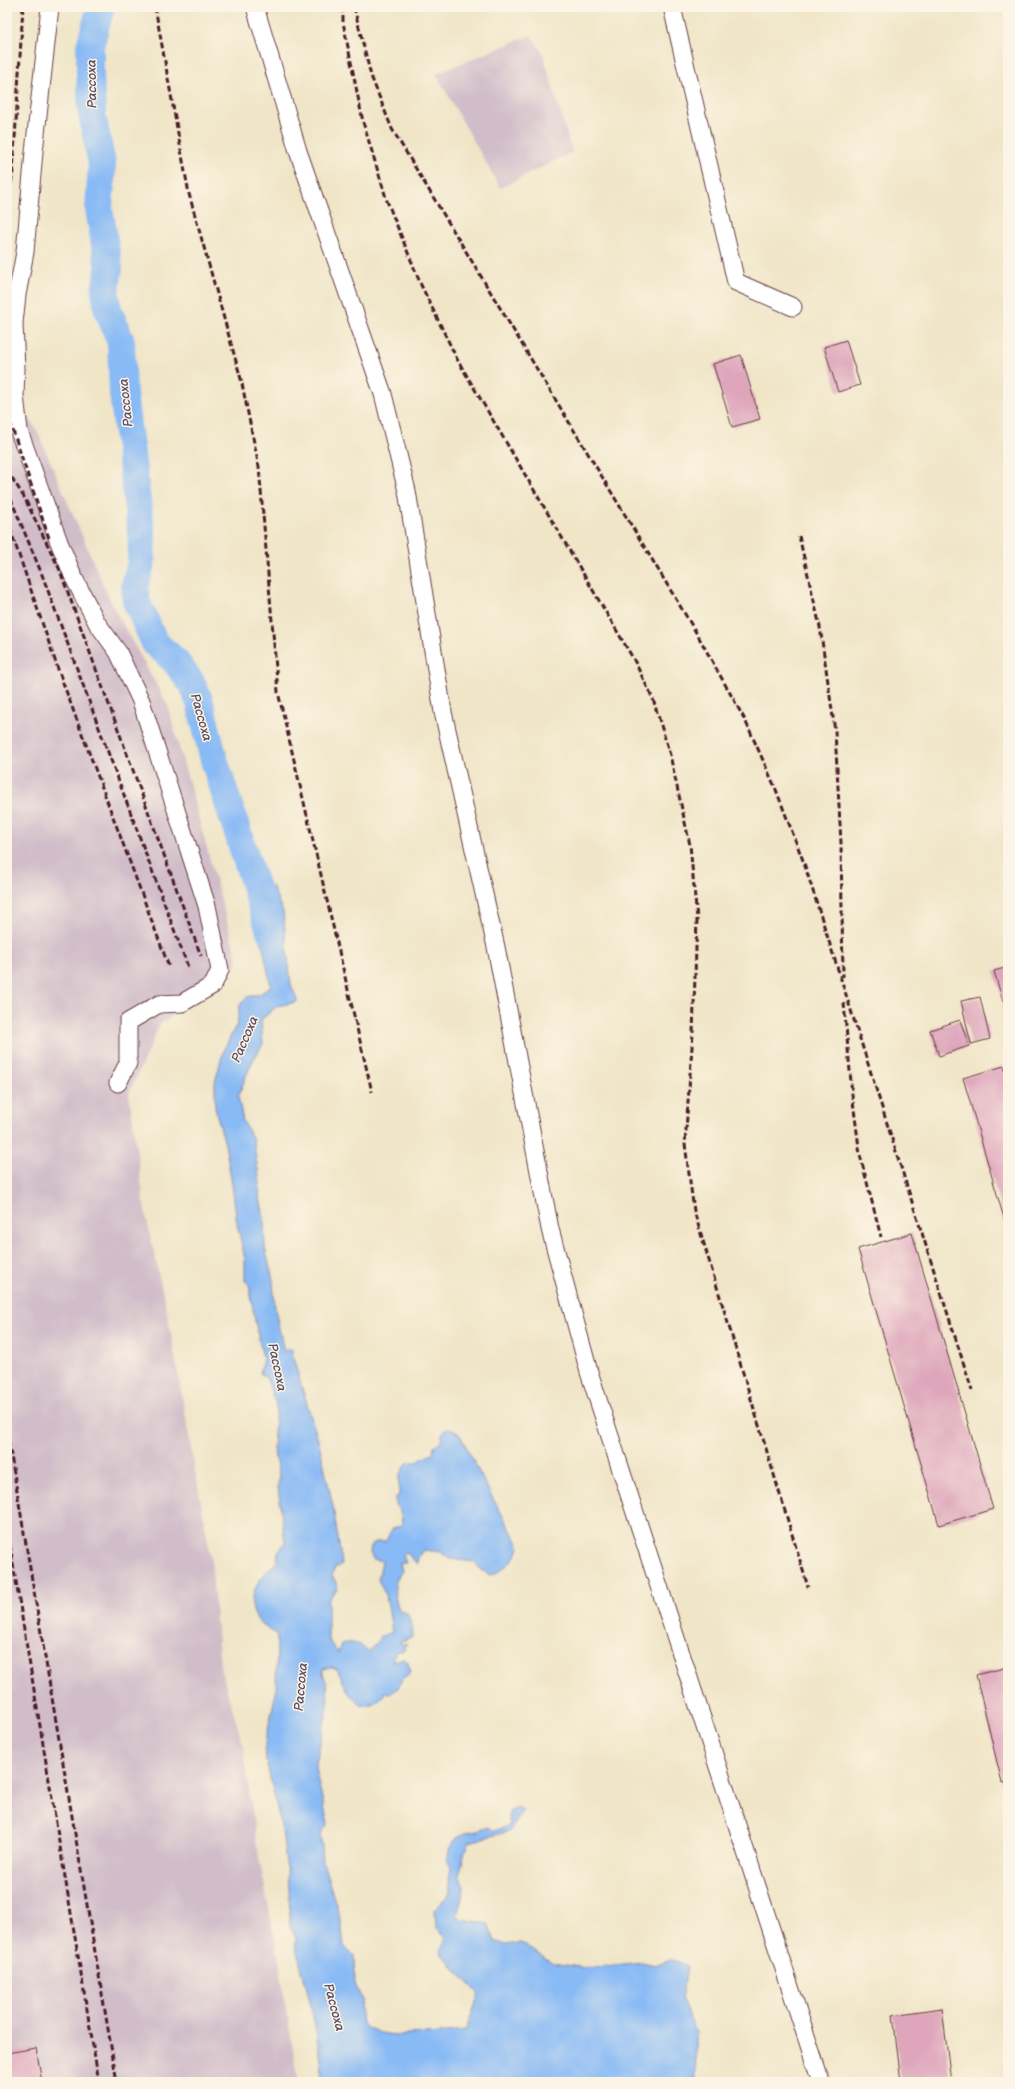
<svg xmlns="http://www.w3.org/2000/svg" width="1015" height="2089" viewBox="0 0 1015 2089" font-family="'Balsamiq Sans',sans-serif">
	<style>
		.industrial { fill: #d1bdc9 }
		.water { fill: #88baf5; stroke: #696c90 }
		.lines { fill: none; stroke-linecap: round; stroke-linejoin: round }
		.river { stroke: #88baf5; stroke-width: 28 }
		.building { fill: #dea5bb }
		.minor-casing { stroke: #633d42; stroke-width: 19 }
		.minor { stroke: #fff; stroke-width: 17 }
		.rail { stroke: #4a1f2b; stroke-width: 3; stroke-dasharray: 6 3; stroke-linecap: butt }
		.labels { text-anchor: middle; stroke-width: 3; stroke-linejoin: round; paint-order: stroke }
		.water-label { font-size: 13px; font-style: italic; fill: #5d4e68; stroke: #fcf5e5 }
	</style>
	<rect width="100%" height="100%" fill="#fcf5e5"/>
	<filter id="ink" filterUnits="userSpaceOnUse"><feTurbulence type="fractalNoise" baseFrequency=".025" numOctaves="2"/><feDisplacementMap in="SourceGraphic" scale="8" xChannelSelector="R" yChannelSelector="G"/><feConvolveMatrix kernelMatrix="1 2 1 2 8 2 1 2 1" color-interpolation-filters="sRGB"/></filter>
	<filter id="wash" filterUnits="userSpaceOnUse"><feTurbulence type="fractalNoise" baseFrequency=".012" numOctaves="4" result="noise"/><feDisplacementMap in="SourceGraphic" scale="16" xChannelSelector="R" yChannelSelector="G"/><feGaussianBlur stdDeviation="0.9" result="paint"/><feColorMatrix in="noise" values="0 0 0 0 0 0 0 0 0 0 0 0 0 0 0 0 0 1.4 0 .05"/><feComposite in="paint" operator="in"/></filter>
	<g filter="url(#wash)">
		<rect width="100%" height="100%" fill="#f0e5c7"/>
		<g class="industrial">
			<path d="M 531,35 L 543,53 L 572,152 L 500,188 L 436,74 Z"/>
			<path d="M 7,381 L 38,433 L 112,605 L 168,706 L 238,962 L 200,997 L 160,1024 L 129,1093 L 145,1211 L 167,1312 L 211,1559 L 220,1666 L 243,1745 L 257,1847 L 278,1955 L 298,2082 L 7,2082 Z"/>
		</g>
		<path class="water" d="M 272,886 L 283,912 L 291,985 L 297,999 L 297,1002 L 277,1006 L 261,1020 L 263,1044 L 252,1062 L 238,1096 L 243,1121 L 253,1139 L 260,1183 L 259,1193 L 264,1217 L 265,1248 L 273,1280 L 275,1309 L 284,1352 L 288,1348 L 292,1350 L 292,1355 L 319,1443 L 333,1506 L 342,1564 L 335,1568 L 332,1575 L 338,1587 L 328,1601 L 328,1640 L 338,1653 L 341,1644 C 354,1641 359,1644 369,1652 L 381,1636 L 392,1632 C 389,1613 388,1596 378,1580 L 382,1561 L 373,1559 L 370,1553 L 371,1546 L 376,1542 L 386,1541 L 392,1529 L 401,1526 C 405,1514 395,1508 395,1498 L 399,1495 L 399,1476 L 408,1462 L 417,1462 L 433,1453 L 434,1446 L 441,1441 L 442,1434 L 446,1429 L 453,1430 L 460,1435 L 491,1495 L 519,1545 C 519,1557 502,1572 490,1575 L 479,1569 L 475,1562 L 450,1559 L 440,1552 L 423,1550 L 418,1557 L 417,1564 L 406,1552 L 403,1556 L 406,1563 L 400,1563 L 402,1571 C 392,1583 393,1597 400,1611 L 407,1613 L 412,1625 L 413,1637 L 401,1641 L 401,1645 L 407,1643 L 404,1647 L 405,1650 L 395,1652 L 394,1661 L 404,1658 L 408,1662 L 410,1673 L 402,1679 L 398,1688 L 390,1693 L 384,1692 L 384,1695 C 358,1721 347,1690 337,1669 L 332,1667 L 323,1669 L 323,1673 L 327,1685 L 328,1706 L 315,1768 L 328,1824 L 321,1833 L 323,1862 L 341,1921 L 344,1946 L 354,1956 L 355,1984 L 362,2000 L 360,2005 L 362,2024 C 381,2043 440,2032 466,2030 L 479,1994 L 440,1953 L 446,1937 L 436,1927 L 435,1909 L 450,1893 L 449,1879 L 451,1868 L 447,1859 L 450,1847 L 457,1838 L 465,1833 L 477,1831 L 488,1827 L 494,1831 L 510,1825 L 508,1816 L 510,1811 L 519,1808 L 523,1810 L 522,1814 L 518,1818 L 510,1831 L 469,1842 C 463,1852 463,1863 459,1875 L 464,1887 L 457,1918 L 488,1924 L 495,1941 L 506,1945 L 521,1943 L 553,1963 L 586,1968 L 642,1962 L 655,1965 L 671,1959 L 687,1967 L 682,2000 L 695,2033 L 696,2082 L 322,2082 C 319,2035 308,1990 295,1945 L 296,1938 L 290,1925 L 289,1887 L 282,1830 L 266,1760 L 265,1743 L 276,1692 L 277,1634 C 269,1630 262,1626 257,1619 C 243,1598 261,1575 277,1562 L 278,1552 L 285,1542 L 278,1487 L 279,1475 L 273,1449 L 276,1405 L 266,1377 L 260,1374 L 263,1358 L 255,1321 L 249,1284 L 245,1281 L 245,1259 L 237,1224 L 232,1184 L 225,1144 L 215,1108 L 215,1082 L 224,1049 L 237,1024 L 240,1005 L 247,997 L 260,994 L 271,986 L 262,943 L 247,901 Z"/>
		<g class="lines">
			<path class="river" d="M 101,7 L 90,46 L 90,75 L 92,115 L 102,164 L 99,209 L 109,269 L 105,291 L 108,310 L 121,342 L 123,394 L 142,539 L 141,563 L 135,585 L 136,601 L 155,643 L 175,661 L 193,685 L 200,703 L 214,760 L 270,931"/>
		</g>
		<g id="blocks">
			<g class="building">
				<path d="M 846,340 L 860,385 L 838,392 L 824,347 Z"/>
				<path d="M 741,355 L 760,419 L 732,427 L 713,364 Z"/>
				<path d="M 1008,967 L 1008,1019 L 994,971 Z"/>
				<path d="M 980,997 L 990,1039 L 971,1044 L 961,1001 Z"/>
				<path d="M 960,1020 L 969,1046 L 939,1056 L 930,1030 Z"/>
				<path d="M 1004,1066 L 1008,1081 L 1008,1232 L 963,1078 Z"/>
				<path d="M 912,1233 L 993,1509 L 939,1525 L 858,1249 Z"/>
				<path d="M 1008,1667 L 1008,1782 L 1002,1783 L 976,1675 Z"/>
				<path d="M 942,2008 L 951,2082 L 901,2082 L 893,2015 Z"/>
				<path d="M 36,2048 L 42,2082 L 9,2082 L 7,2053 Z"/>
			</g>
		</g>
	</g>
	<g filter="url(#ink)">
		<use href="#blocks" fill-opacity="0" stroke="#633d42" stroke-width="1"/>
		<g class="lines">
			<defs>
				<g id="minor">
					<path d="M 50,7 L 34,152 L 25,252 L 17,295 L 14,323 L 16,369 L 15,395 L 19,431 L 59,542 L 74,578 L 97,623 L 118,652 L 141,701 L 207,906 L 220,970 L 213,985 L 182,1003 L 159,1004 L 128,1022 L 128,1063 L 118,1083"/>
					<path d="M 255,7 L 298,151 L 383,394 L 407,491 L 443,712 L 496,947 L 550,1229 L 589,1372 L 821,2082"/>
					<path d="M 672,7 L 736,282 L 793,307"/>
				</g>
			</defs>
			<use href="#minor" class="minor-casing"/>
			<use href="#minor" class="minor"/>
			<g class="rail">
				<path d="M 155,7 L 189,194 L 241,379 L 259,467 L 278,692 L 372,1092"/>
				<path d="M 343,7 L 343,22 L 363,122 L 387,201 L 421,285 L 457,359 L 634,660 L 653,699 L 670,755 L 690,845 L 697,919 L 693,1033 L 685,1144 L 694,1211 L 808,1587"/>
				<path d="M 354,7 L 371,76 L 392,129 L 697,634 L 745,720 L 775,787 L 804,863 L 972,1390"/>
				<path d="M 7,58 L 10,8"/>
				<path d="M 7,210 L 13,171 L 23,7"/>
				<path d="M 7,413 L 49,538"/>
				<path d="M 7,470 L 24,497 L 59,568 L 201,956"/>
				<path d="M 7,490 L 41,572 L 188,967"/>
				<path d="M 7,520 L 59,672 L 169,967"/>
				<path d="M 799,536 L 820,627 L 835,731 L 841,843 L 843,977"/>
				<path d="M 844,1003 L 852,1094 L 860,1155 L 881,1237"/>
				<path d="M 7,1432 L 117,2082"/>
				<path d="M 7,1527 L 99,2082"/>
			</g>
		</g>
	</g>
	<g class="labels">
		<g class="water-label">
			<text transform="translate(91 84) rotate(-91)" y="5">Рассоха</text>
			<text transform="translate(125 403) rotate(-96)" y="5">Рассоха</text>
			<text transform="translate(202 717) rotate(74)" y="5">Рассоха</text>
			<text transform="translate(244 1039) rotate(-67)" y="5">Рассоха</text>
			<text transform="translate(278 1367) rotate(78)" y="5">Рассоха</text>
			<text transform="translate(300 1687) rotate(-85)" y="5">Рассоха</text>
			<text transform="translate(335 2007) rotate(75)" y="5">Рассоха</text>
		</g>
	</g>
	<rect width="1015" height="2089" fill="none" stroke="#fcf5e5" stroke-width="24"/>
</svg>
